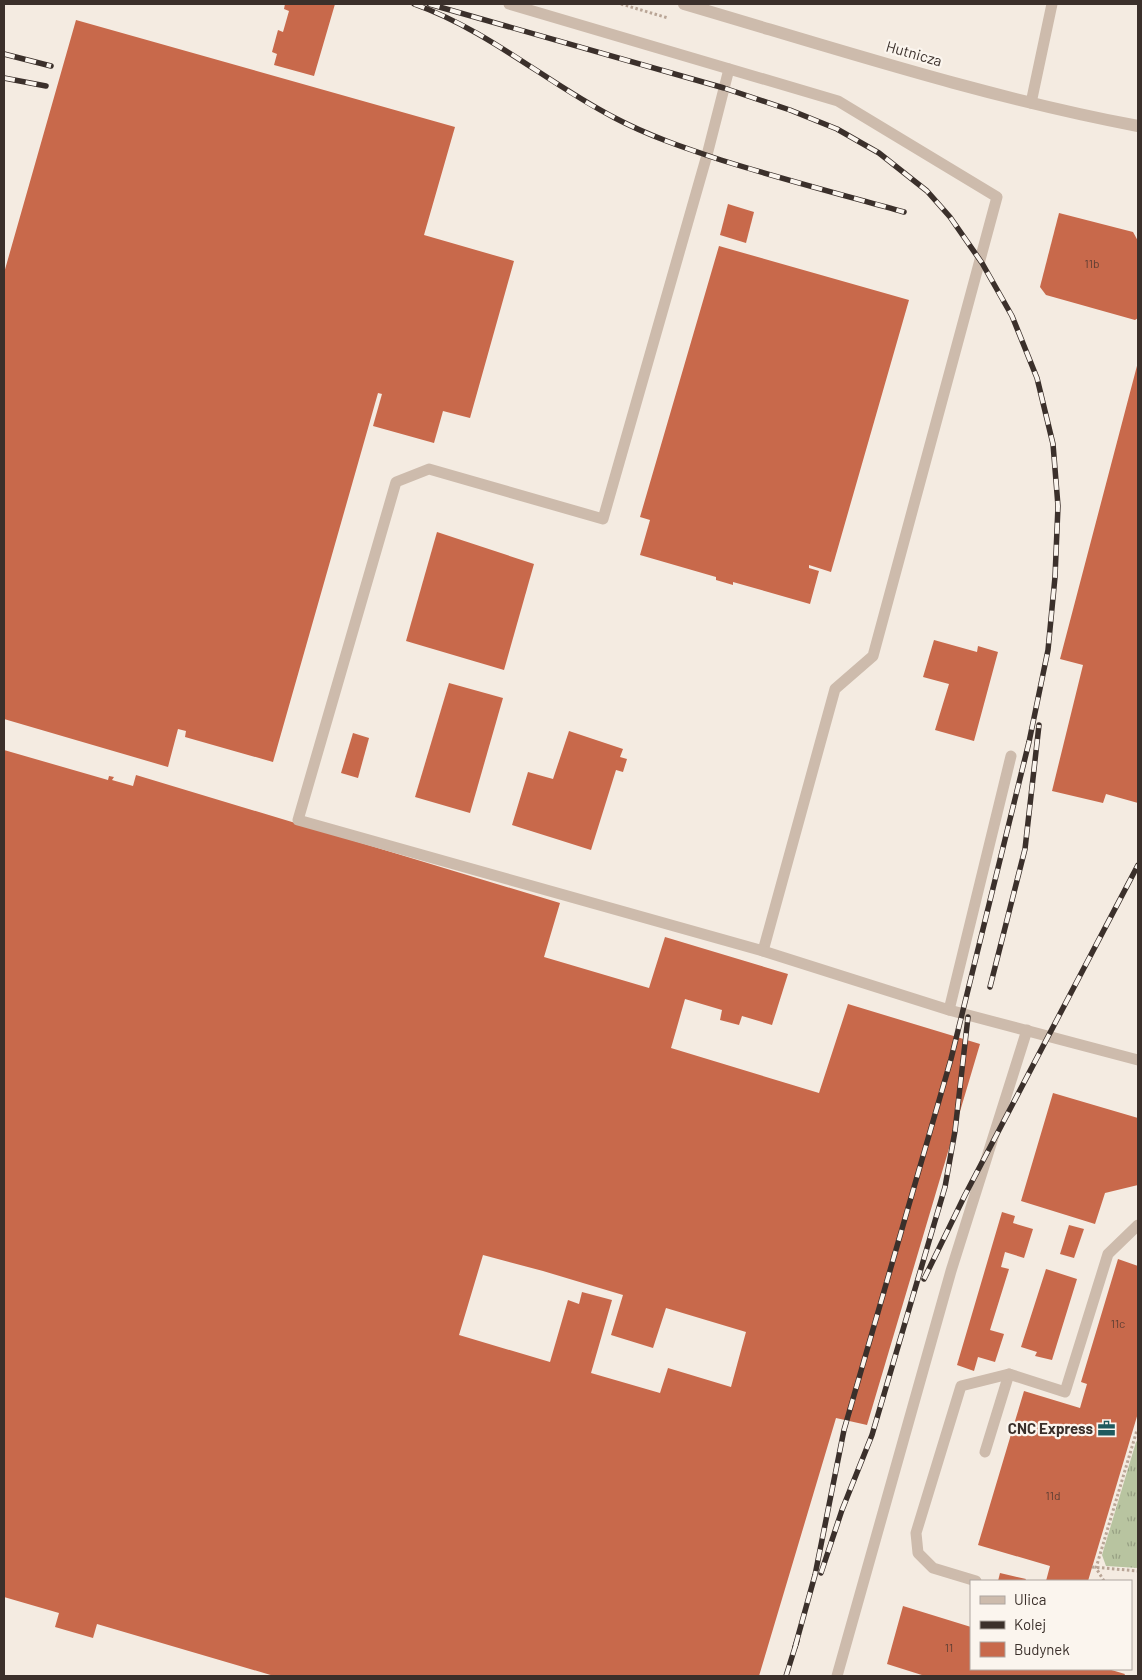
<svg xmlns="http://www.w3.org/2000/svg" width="1142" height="1680" viewBox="0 0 1142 1680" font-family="Barlow,sans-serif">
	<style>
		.grass { fill: url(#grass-tufts) }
		.building { fill: #c8694b; fill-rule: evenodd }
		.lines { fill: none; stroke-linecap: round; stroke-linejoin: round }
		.path { stroke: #b9a596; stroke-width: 3; stroke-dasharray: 2.5 2.5; stroke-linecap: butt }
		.lane { stroke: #cdbbac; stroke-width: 11 }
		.street { stroke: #cdbbac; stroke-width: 12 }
		.rail-casing { stroke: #3b302b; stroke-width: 5.5 }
		.rail { stroke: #fbf5ee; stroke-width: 4; stroke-dasharray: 11; stroke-linecap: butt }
		.labels { text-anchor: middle; stroke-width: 4.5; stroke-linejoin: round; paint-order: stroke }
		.number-label { font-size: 12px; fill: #5e3e33 }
		.street-label { font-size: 15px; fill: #3b302b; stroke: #fbf5ee }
		.poi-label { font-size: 15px; font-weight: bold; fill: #3b302b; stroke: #fbf5ee; text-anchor: end }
	</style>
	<defs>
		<pattern id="grass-tufts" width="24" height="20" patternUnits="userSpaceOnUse" patternTransform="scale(1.25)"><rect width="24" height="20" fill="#b8c4a0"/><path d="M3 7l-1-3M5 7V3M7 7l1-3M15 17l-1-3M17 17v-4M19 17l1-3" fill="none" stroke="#97a083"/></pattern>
	</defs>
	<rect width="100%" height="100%" fill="#f4ebe1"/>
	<path class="grass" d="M 1138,1440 L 1138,1568 L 1106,1566 L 1102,1555 L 1136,1442 Z"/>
	<g class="building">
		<path d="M 285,4 L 335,4 L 314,76 L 274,65 L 277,54 L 272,52 L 278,30 L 283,32 L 289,11 L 284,9 Z"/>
		<path d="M 76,20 L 455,127 L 424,235 L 514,261 L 470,418 L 443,411 L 434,443 L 373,426 L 382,394 L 378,393 L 273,762 L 185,737 L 186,731 L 178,729 L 168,767 L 4,719 L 4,273 Z"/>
		<path d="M 728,204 L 754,212 L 746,243 L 720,235 Z"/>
		<path d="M 1059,213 L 1133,232 L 1138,241 L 1138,318 L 1135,320 L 1046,295 L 1040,287 Z"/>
		<path d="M 719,246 L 909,300 L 831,572 L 809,565 L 809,568 L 819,571 L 810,604 L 733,582 L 733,585 L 716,580 L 716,577 L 640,555 L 650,520 L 640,517 Z"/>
		<path d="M 1138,362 L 1138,803 L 1106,794 L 1103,803 L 1052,791 L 1083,665 L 1060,659 Z"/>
		<path d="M 437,532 L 534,564 L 504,670 L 406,641 Z"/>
		<path d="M 934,640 L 977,652 L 978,646 L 998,652 L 974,741 L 935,730 L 949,684 L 923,677 Z"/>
		<path d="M 449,683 L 503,698 L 470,813 L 415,797 Z"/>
		<path d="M 569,731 L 623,749 L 620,757 L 627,759 L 623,772 L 616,770 L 591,850 L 512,825 L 528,772 L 553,779 Z"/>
		<path d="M 353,733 L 369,738 L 358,778 L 341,773 Z"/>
		<path d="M 4,750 L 108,780 L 109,776 L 114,777 L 112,780 L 133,786 L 136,775 L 560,903 L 544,957 L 649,988 L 665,937 L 788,974 L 772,1025 L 742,1016 L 739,1025 L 720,1020 L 722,1010 L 685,999 L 671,1048 L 819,1093 L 848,1004 L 980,1044 L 867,1425 L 836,1418 L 759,1676 L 274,1676 L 97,1624 L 93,1638 L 55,1627 L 59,1613 L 4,1597 ZM 483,1255 L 543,1271 L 623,1295 L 611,1335 L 653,1348 L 666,1308 L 746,1332 L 731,1387 L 668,1368 L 660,1393 L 591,1373 L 612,1300 L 582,1292 L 579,1304 L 568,1300 L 550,1362 L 459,1335 Z"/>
		<path d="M 1053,1093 L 1138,1118 L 1138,1185 L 1105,1193 L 1095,1224 L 1021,1201 Z"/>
		<path d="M 1002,1212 L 1015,1216 L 1013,1223 L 1033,1229 L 1024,1258 L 1005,1252 L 1001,1267 L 1009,1269 L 990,1330 L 1004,1334 L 995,1362 L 978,1357 L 974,1371 L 957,1365 Z"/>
		<path d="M 1069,1225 L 1084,1229 L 1074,1258 L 1060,1254 Z"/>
		<path d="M 1118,1259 L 1138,1266 L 1138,1413 L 1088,1581 L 1046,1581 L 1050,1566 L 978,1545 L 1024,1391 L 1080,1408 L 1087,1384 L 1081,1382 Z"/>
		<path d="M 1046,1269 L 1077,1279 L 1052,1360 L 1035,1356 L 1037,1352 L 1021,1347 Z"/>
		<path d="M 1000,1573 L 1026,1579 L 1025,1581 L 998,1581 Z"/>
		<path d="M 903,1606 L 971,1627 L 971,1669 L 1108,1669 L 1125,1674 L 1124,1676 L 925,1676 L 887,1664 Z"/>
	</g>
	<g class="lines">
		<g class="path">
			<path d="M 621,4 L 668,18"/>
			<path d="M 1092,1567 L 1138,1571"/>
			<path d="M 1104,1581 L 1096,1568 L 1137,1430"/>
		</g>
		<g class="lane">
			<path d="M 509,4 L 838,101 L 997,197 L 873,656 L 835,689 L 763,951"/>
			<path d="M 729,69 L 707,155 L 603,519 L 429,469 L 396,482 L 298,820 L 763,951 L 949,1010 L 1138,1060"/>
			<path d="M 1031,103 L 1052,4"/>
			<path d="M 949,1010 L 1011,756"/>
			<path d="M 985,1452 L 1009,1374"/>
			<path d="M 976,1581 L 933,1568 L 918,1553 L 916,1533 L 961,1386 L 1009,1374 L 1065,1392 L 1108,1254 L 1138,1225"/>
			<path d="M 837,1676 L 951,1271 L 1027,1030"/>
		</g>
		<path class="street" d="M 684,4 C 834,48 984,97 1138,126"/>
		<defs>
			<g id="rail">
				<path d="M 414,4 C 488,30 547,83 615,118 C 649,136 685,148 721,160 C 782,179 843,195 904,212"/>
				<path d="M 429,4 L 724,88 L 790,110 L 837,129 L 879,153 L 927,191 L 950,217 L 982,263 L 1012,316 L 1037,378 L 1053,444 L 1058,506 L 1055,577 L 1048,650 L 1029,742 L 951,1059 L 844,1430 L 815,1575 L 795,1647"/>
				<path d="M 4,54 L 51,66"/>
				<path d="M 4,78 L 46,86"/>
				<path d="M 990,987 L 1025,849 L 1039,725"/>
				<path d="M 924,1279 L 965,1195 L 1138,865"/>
				<path d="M 821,1573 L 842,1510 L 872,1435 L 945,1187 L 955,1131 L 968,1017"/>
				<path d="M 786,1676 L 797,1641"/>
			</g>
		</defs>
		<use href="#rail" class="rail-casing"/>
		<use href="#rail" class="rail"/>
	</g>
	<defs>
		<symbol id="office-bare" viewBox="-9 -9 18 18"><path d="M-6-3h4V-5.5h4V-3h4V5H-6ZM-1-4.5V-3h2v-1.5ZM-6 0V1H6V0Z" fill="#1f5a5e" stroke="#fbf5ee" stroke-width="2.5" paint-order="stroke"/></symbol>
	</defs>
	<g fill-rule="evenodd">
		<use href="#office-bare" x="1094" y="1416" width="25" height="25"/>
	</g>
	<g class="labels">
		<g class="number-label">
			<text x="1092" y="268">11b</text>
			<text x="1118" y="1328">11c</text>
			<text x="1053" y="1500">11d</text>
			<text x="949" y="1652">11</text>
		</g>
		<g class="street-label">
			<text transform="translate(914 54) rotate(16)" y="5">Hutnicza</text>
		</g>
		<g class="poi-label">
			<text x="1093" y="1434">CNC Express</text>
		</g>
	</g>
	<rect width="1142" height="1680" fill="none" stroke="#3b302b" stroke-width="10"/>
	<rect x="970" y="1580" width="162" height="90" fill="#fbf5ee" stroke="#aea6a0"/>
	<rect x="980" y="1596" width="25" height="8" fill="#cdbbac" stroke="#aea6a0"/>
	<text x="1014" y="1605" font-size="15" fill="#3b302b">Ulica</text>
	<rect x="980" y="1621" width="25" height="8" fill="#3b302b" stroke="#aea6a0"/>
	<text x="1014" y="1630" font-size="15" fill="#3b302b">Kolej</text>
	<rect x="980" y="1642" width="25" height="15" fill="#c8694b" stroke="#aea6a0"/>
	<text x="1014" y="1655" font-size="15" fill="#3b302b">Budynek</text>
</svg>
